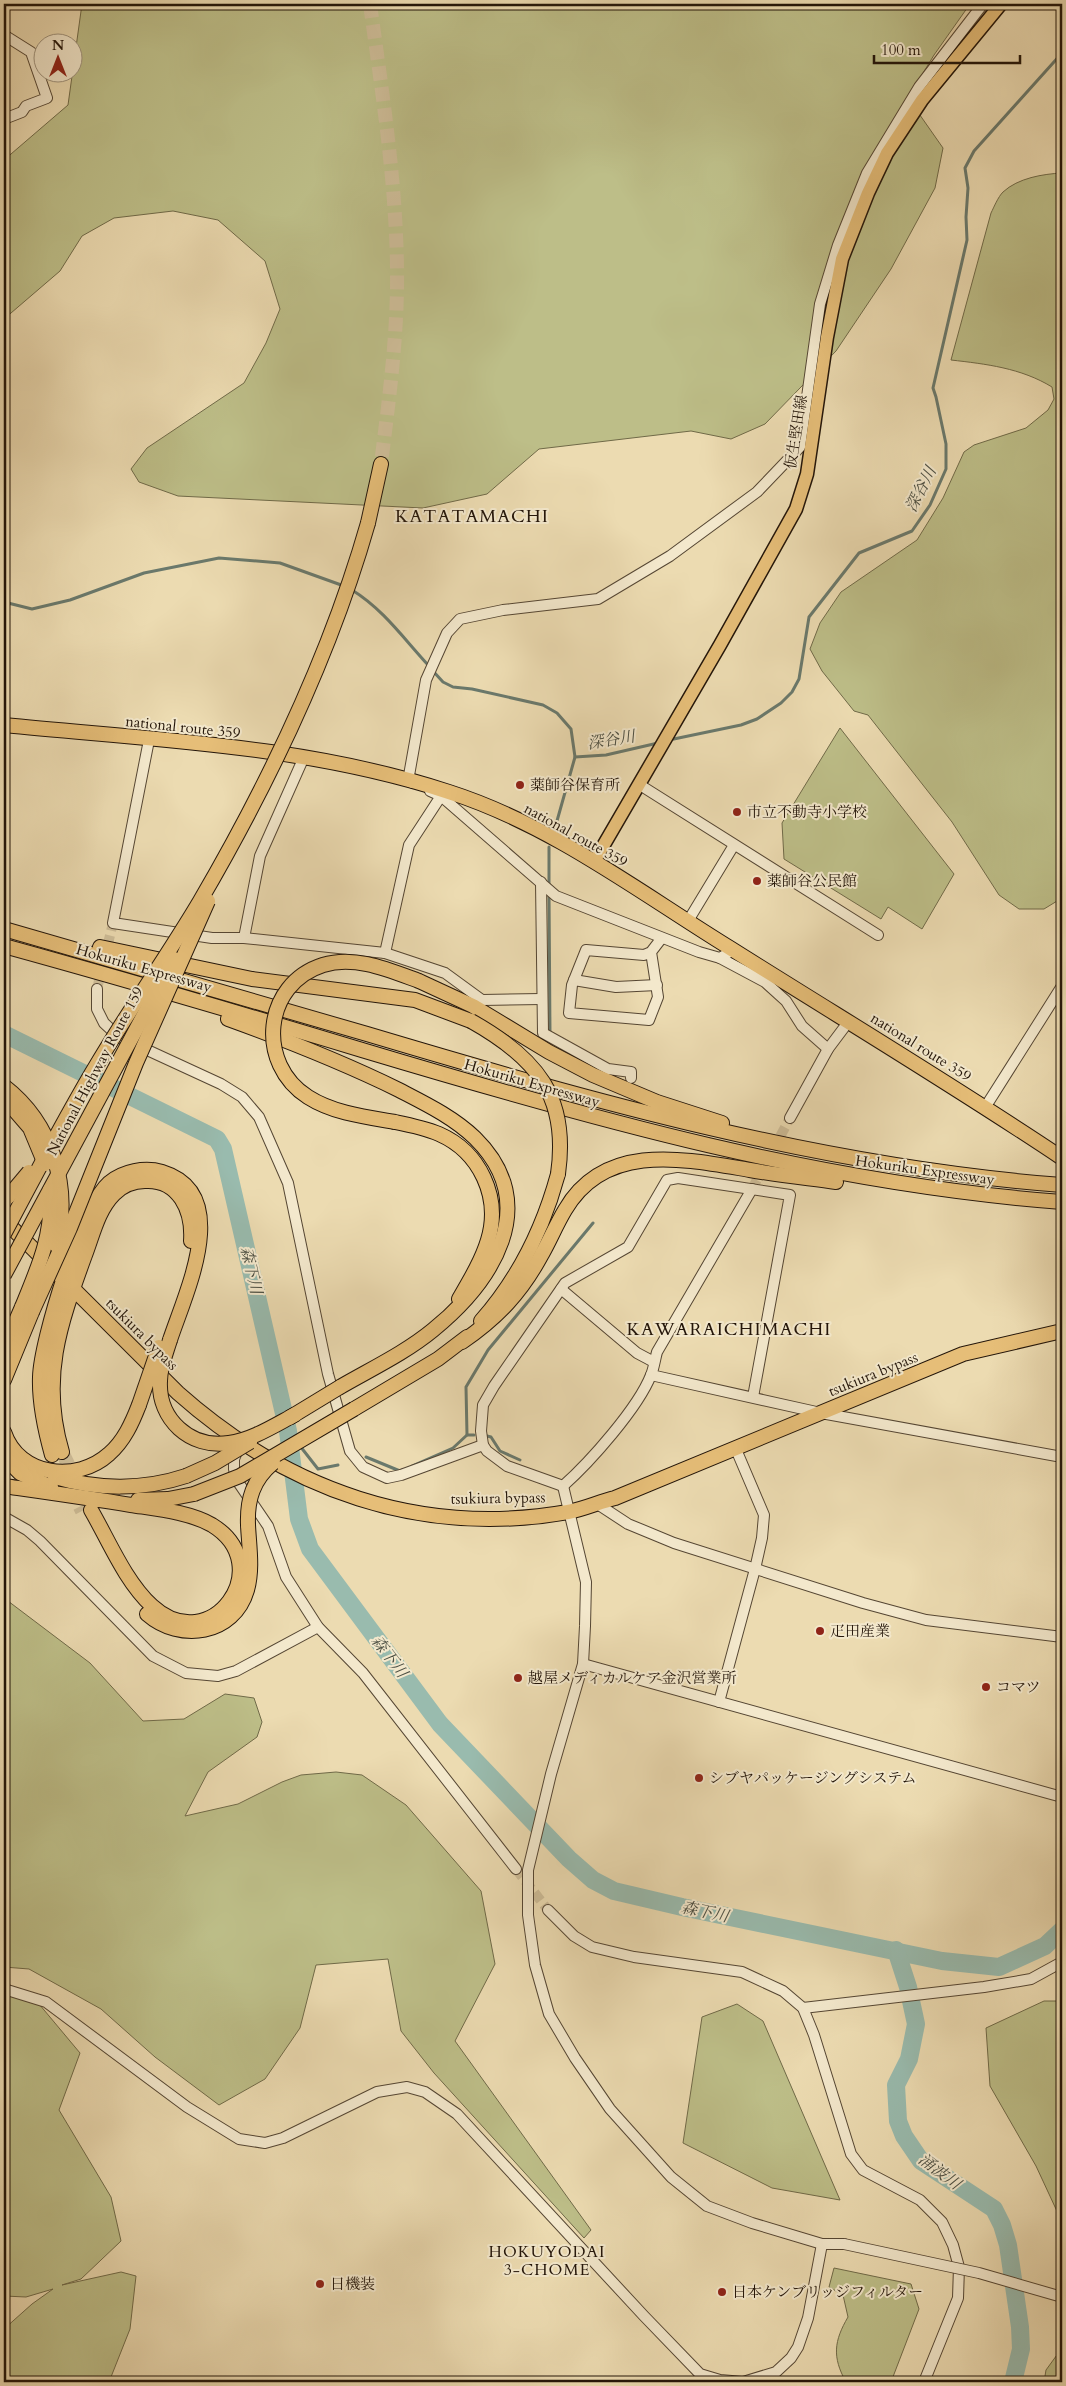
<svg xmlns="http://www.w3.org/2000/svg" width="1066" height="2386" viewBox="0 0 1066 2386" font-family="Cardo,'Noto Serif JP',serif">
	<style>
		.green { fill: #bdbe88; stroke: #706a48 }
		.lines { fill: none; stroke-linecap: round; stroke-linejoin: round }
		.stream { stroke: #6a796c; stroke-width: 3 }
		.river { stroke: #99bbae; stroke-width: 18 }
		.minor-tunnel { stroke: #cebd98; stroke-width: 10; stroke-dasharray: 10 5; stroke-linecap: butt }
		.highway-tunnel { stroke: #cebd98; stroke-width: 14; stroke-dasharray: 14 7; stroke-linecap: butt }
		.minor-casing { stroke: #554633; stroke-width: 12 }
		.major-casing { stroke: #231509; stroke-width: 15 }
		.highway-casing { stroke: #231509; stroke-width: 16 }
		.minor { stroke: #f3e8cc; stroke-width: 10 }
		.major { stroke: #e6be78; stroke-width: 12 }
		.highway { stroke: #e6be78; stroke-width: 14 }
		.minor-bridge-casing { stroke: #554633; stroke-width: 12; stroke-linecap: butt }
		.highway-bridge-casing { stroke: #231509; stroke-width: 16; stroke-linecap: butt }
		.minor-bridge { stroke: #f3e8cc; stroke-width: 10 }
		.highway-bridge { stroke: #e6be78; stroke-width: 14 }
		.poi-dot { fill: #8f2418; stroke: #f3e8cc; stroke-width: 2 }
		.labels { text-anchor: middle; stroke-width: 4; stroke-linejoin: round; paint-order: stroke }
		.street-label { font-size: 15px; fill: #231509; stroke: #f3e8cc }
		.poi-label { font-size: 15px; fill: #231509; stroke: #f3e8cc; text-anchor: start }
		.water-label { font-size: 16px; font-style: italic; fill: #4c4f43; stroke: #f3e8cc }
		.neighbourhood-label { font-size: 16px; letter-spacing: 1px; fill: #231509; stroke: #f3e8cc }
		.quarter-label { font-size: 18px; letter-spacing: 1px; fill: #231509; stroke: #f3e8cc }
	</style>
	<rect width="100%" height="100%" fill="#ecdbb1"/>
	<filter id="stains"><feTurbulence type="fractalNoise" baseFrequency=".004" numOctaves="4"/><feColorMatrix values="0 0 0 0 .2 0 0 0 0 .09 0 0 0 0 .02 0 0 0 .5 -.17"/></filter>
	<radialGradient id="worn" r=".72"><stop offset=".6" stop-color="#630" stop-opacity="0"/><stop offset="1" stop-color="#630" stop-opacity=".3"/></radialGradient>
	<g class="green">
		<path d="M 82,4 L 970,4 L 934,55 L 908,98 L 943,148 L 935,188 L 891,269 L 836,351 L 765,424 L 731,439 L 691,431 L 539,449 L 487,494 L 423,508 L 178,496 L 139,482 L 131,469 L 147,448 L 244,383 L 266,343 L 280,309 L 265,261 L 218,220 L 173,211 L 114,218 L 82,236 L 60,271 L 4,319 L 4,160 L 68,105 Z"/>
		<path d="M 1062,173 L 1062,898 L 1044,909 L 1019,909 L 999,895 L 952,822 L 868,715 L 854,711 L 822,671 L 810,649 L 820,623 L 841,592 L 917,540 L 943,498 L 964,452 L 974,445 L 1026,428 L 1048,410 L 1054,399 L 1052,387 C 1021,368 986,364 951,360 L 991,213 C 994,207 998,197 1003,192 C 1018,178 1043,174 1062,173 Z"/>
		<path d="M 840,728 L 954,874 L 922,929 L 888,907 L 881,919 L 784,859 L 782,823 Z"/>
		<path d="M 4,1598 L 90,1663 L 143,1721 L 184,1719 L 225,1694 L 254,1698 L 262,1722 L 257,1737 L 208,1772 L 185,1816 L 238,1804 L 282,1782 L 301,1775 L 336,1772 L 362,1775 L 406,1805 L 481,1891 L 495,1964 L 455,2041 L 591,2230 L 584,2238 L 434,2073 L 401,2031 L 388,1959 L 316,1965 L 300,2028 L 265,2079 L 219,2105 L 155,2057 L 101,2009 L 29,1969 L 4,1967 Z"/>
		<path d="M 4,1988 L 29,1992 L 80,2053 L 59,2110 L 111,2197 L 121,2241 L 81,2279 L 62,2285 L 121,2272 L 136,2276 L 130,2329 L 109,2382 L 4,2382 L 4,2329 L 32,2304 L 53,2289 L 26,2297 L 4,2296 Z"/>
		<path d="M 1044,2001 L 1062,2001 L 1062,2222 L 1036,2166 L 990,2086 L 986,2028 Z"/>
		<path d="M 737,2004 L 763,2021 L 840,2200 L 772,2188 L 683,2143 L 702,2017 Z"/>
		<path d="M 834,2268 L 911,2284 L 919,2309 L 891,2382 L 846,2382 C 832,2357 834,2341 848,2317 L 843,2295 L 829,2287 Z"/>
		<path d="M 1062,2348 L 1062,2382 L 1044,2382 L 1046,2370 Z"/>
	</g>
	<g class="lines">
		<g class="stream">
			<path d="M 352,590 C 383,609 404,639 429,666"/>
			<path d="M 4,602 L 32,609 L 70,600 L 144,573 L 219,558 L 280,563 L 344,586"/>
			<path d="M 433,671 L 443,682 L 453,687 L 472,689 L 543,705 L 557,713 L 571,729 L 575,757 L 555,828"/>
			<path d="M 669,740 L 741,725 L 757,719 L 781,703 L 792,692 L 799,679 L 809,617 L 859,553 L 912,531 L 930,505 L 946,469 L 946,444 L 936,397 L 933,388 L 967,240 L 966,217 L 968,188 L 965,168 L 974,151 L 1062,53"/>
			<path d="M 575,757 L 606,755 L 658,743"/>
			<path d="M 549,887 L 549,847"/>
			<path d="M 549,893 L 550,1034"/>
			<path d="M 288,1431 L 295,1439"/>
			<path d="M 467,1435 L 474,1435"/>
			<path d="M 487,1436 L 491,1437 L 500,1451 L 520,1460"/>
			<path d="M 300,1446 L 318,1469 L 338,1465"/>
			<path d="M 366,1457 L 400,1471 L 402,1470"/>
			<path d="M 412,1466 L 453,1448 L 467,1435 L 466,1387 L 488,1350 L 593,1223"/>
		</g>
		<g class="river">
			<path d="M 4,1034 L 217,1139 L 223,1149 L 288,1431 L 299,1519 L 310,1549 L 440,1724 L 569,1859 L 593,1880 L 614,1891 L 682,1907 L 942,1961 L 999,1967 L 1045,1946 L 1062,1930"/>
			<path d="M 896,1950 L 908,1987 L 916,2024 L 909,2059 L 896,2085 L 898,2121 L 904,2136 L 921,2161 L 994,2209 L 1002,2225 L 1008,2245 L 1020,2327 L 1021,2349 L 1013,2382"/>
		</g>
		<g class="minor-tunnel">
			<path d="M 97,989 L 113,923"/>
			<path d="M 752,1189 L 790,1118"/>
			<path d="M 516,1869 L 548,1910"/>
		</g>
		<g class="highway-tunnel">
			<path d="M 370,4 C 382,91 396,180 397,268 C 398,334 389,399 381,464"/>
			<path d="M 62,1452 L 76,1480"/>
			<path d="M 70,1488 L 82,1511"/>
		</g>
		<defs>
			<g id="minor">
				<path d="M 4,35 L 31,52 L 47,98 L 26,106 L 22,112 L 4,119"/>
				<path d="M 149,740 L 113,923 L 212,938 L 244,938 L 385,953 L 445,973 L 482,1000 L 542,999"/>
				<path d="M 413,783 L 408,781 L 426,680 L 447,633 L 460,619 L 503,610 L 598,599 L 670,556 L 757,492 L 800,447 L 820,304 L 838,245 L 867,173 L 919,87 L 983,4"/>
				<path d="M 640,785 L 878,935"/>
				<path d="M 430,791 L 441,796 L 556,896 L 699,952 L 720,958 L 733,950"/>
				<path d="M 541,882 L 543,1033 L 608,1069 L 631,1072 L 631,1078"/>
				<path d="M 688,921 L 734,845"/>
				<path d="M 244,938 L 260,856 L 304,757"/>
				<path d="M 651,952 L 644,955 L 586,950 L 572,985 L 569,1013 L 649,1020 L 658,997 L 651,952 L 661,939"/>
				<path d="M 385,953 L 409,845 L 441,796"/>
				<path d="M 720,958 L 765,982 L 786,1001 L 802,1026 L 828,1049"/>
				<path d="M 574,980 L 616,987 L 657,985"/>
				<path d="M 97,989 L 97,1009 L 104,1023 L 119,1037 L 221,1084 L 242,1097 L 259,1117 L 288,1183 L 328,1374 L 350,1451 L 363,1467 L 387,1478 L 401,1475 L 483,1445"/>
				<path d="M 986,1106 L 1062,986"/>
				<path d="M 790,1118 L 828,1049 L 849,1021"/>
				<path d="M 561,1289 L 637,1353 L 654,1362"/>
				<path d="M 651,1375 L 821,1413 L 1062,1457"/>
				<path d="M 239,1447 L 234,1459 L 234,1469 L 236,1479 L 268,1526 L 286,1577 L 318,1627 L 363,1673 L 516,1869"/>
				<path d="M 563,1486 L 586,1582 L 585,1626 L 583,1664 L 551,1774 L 528,1870 L 528,1915 L 535,1965 L 549,2014 L 575,2058 L 610,2109 L 671,2177 L 707,2206 L 752,2223 L 822,2244 L 844,2244"/>
				<path d="M 563,1486 L 507,1466 L 487,1451 L 483,1445 L 481,1431 L 483,1405 L 494,1386 L 565,1283 L 628,1247 L 667,1180 L 678,1178 L 790,1195 L 753,1397"/>
				<path d="M 563,1486 C 590,1462 638,1408 651,1375 C 654,1368 655,1359 657,1352 L 752,1189"/>
				<path d="M 596,1503 L 628,1524 L 674,1543 L 863,1603 L 926,1620 L 1062,1637"/>
				<path d="M 4,1517 L 27,1530 L 40,1541 L 153,1656 L 186,1673 L 218,1676 L 236,1671 L 318,1627"/>
				<path d="M 583,1664 L 1062,1797"/>
				<path d="M 719,1702 L 755,1569 L 762,1538 L 764,1515 L 735,1447"/>
				<path d="M 548,1910 L 574,1936 L 592,1947 L 634,1957 L 742,1972 L 783,1991 L 803,2008 L 814,2035 L 851,2154 L 863,2170 L 920,2200 L 942,2222 L 953,2245 L 959,2267 L 958,2298 L 924,2382"/>
				<path d="M 4,1989 L 46,2002 L 187,2107 L 239,2139 L 265,2143 L 283,2138 L 377,2092 L 407,2087 L 425,2092 L 457,2114 L 644,2316 L 700,2374 L 720,2380 L 743,2382 L 776,2372 L 791,2358 L 798,2347 L 808,2318 L 822,2244"/>
				<path d="M 803,2008 L 984,1987 L 1031,1979 L 1062,1962"/>
			</g>
			<path id="major" d="M 595,860 L 720,645 L 796,509 L 807,474 L 827,337 L 842,259 L 868,193 L 887,153 L 922,100 L 1001,4"/>
			<g id="highway">
				<path d="M 368,523 L 381,464"/>
				<path d="M 4,725 C 153,740 306,745 449,792 C 552,825 639,892 730,948 C 841,1018 953,1085 1062,1158"/>
				<path d="M 4,929 C 125,963 246,998 367,1034 C 595,1102 824,1167 1062,1185"/>
				<path d="M 4,946 C 124,979 243,1014 362,1050 C 592,1119 822,1184 1062,1202"/>
				<path d="M 100,947 L 252,979 L 415,1000 L 471,1021"/>
				<path d="M 419,981 L 473,1006 L 549,1052 L 593,1075 L 657,1102 L 722,1123"/>
				<path d="M 228,1019 C 286,1040 344,1063 399,1090 C 426,1104 453,1117 475,1138 C 543,1205 492,1282 433,1330 C 405,1353 371,1369 340,1387"/>
				<path d="M 395,1122 C 410,1125 425,1128 439,1134 C 480,1152 501,1197 488,1240 C 482,1260 470,1280 459,1299"/>
				<path d="M 4,1220 L 178,1393 C 287,1490 421,1538 568,1512 C 584,1509 599,1502 615,1498 L 963,1354 L 1062,1331"/>
				<path d="M 481,1321 C 519,1278 543,1229 558,1174"/>
				<path d="M 462,1342 C 498,1317 521,1293 542,1254 C 550,1240 556,1225 565,1210 C 605,1141 685,1159 750,1170 C 778,1175 807,1178 836,1182"/>
				<path d="M 4,1348 L 22,1307"/>
				<path d="M 4,1380 L 32,1312"/>
				<path d="M 354,1409 L 438,1359 L 467,1337"/>
				<path d="M 4,1432 C 19,1477 77,1483 109,1454 C 124,1441 132,1423 139,1405"/>
				<path d="M 62,1452 C 40,1378 60,1324 85,1255 C 93,1234 98,1210 114,1194 C 123,1185 133,1181 145,1181 C 179,1179 193,1211 191,1241"/>
				<path d="M 52,1455 C 45,1430 39,1404 40,1377 C 41,1340 82,1207 109,1183 C 123,1171 145,1167 162,1172 C 234,1194 185,1294 170,1340"/>
				<path d="M 4,1457 L 20,1473 L 51,1487"/>
				<path d="M 55,1477 C 98,1490 144,1490 186,1476"/>
				<path d="M 4,1486 C 46,1492 89,1498 131,1505 C 157,1509 189,1512 212,1525 C 279,1566 211,1660 152,1606 C 125,1581 109,1541 91,1510"/>
				<path d="M 138,1500 L 168,1499 L 194,1494"/>
				<path d="M 147,1614 C 180,1643 234,1635 247,1590 C 253,1569 249,1546 248,1525"/>
			</g>
		</defs>
		<use href="#minor" class="minor-casing"/>
		<use href="#major" class="major-casing"/>
		<use href="#highway" class="highway-casing"/>
		<use href="#minor" class="minor"/>
		<use href="#major" class="major"/>
		<use href="#highway" class="highway"/>
		<defs>
			<path id="minor-bridge" d="M 844,2244 L 979,2273 L 1062,2297"/>
			<g id="highway-bridge">
				<path d="M 471,1021 C 537,1058 569,1097 558,1174"/>
				<path d="M 4,1086 C 52,1123 72,1187 56,1245"/>
				<path d="M 4,1098 L 30,1128 L 45,1164"/>
				<path d="M 395,1122 C 365,1117 333,1113 308,1097 C 256,1064 263,984 323,965 C 355,955 389,970 419,981"/>
				<path d="M 8,1197 L 29,1172"/>
				<path d="M 4,1234 C 35,1176 65,1117 99,1061 C 131,1007 168,955 200,901 C 270,781 330,656 368,523"/>
				<path d="M 4,1275 L 174,959"/>
				<path d="M 22,1307 C 38,1268 54,1233 50,1190"/>
				<path d="M 32,1312 L 70,1228 L 136,1063 L 208,901"/>
				<path d="M 170,1340 C 166,1353 160,1367 160,1381 C 158,1419 190,1449 229,1443 C 252,1440 275,1425 296,1414"/>
				<path d="M 139,1405 L 159,1347"/>
				<path d="M 289,1418 L 340,1387"/>
				<path d="M 186,1476 L 215,1463 L 250,1442"/>
				<path d="M 194,1494 L 240,1476 L 354,1409"/>
				<path d="M 248,1525 C 247,1499 253,1480 273,1463"/>
			</g>
		</defs>
		<use href="#minor-bridge" class="minor-bridge-casing"/>
		<use href="#highway-bridge" class="highway-bridge-casing"/>
		<use href="#minor-bridge" class="minor-bridge"/>
		<use href="#highway-bridge" class="highway-bridge"/>
	</g>
	<g class="poi-dot">
		<circle cx="520" cy="785" r="5"/>
		<circle cx="737" cy="812" r="5"/>
		<circle cx="757" cy="881" r="5"/>
		<circle cx="820" cy="1631" r="5"/>
		<circle cx="518" cy="1678" r="5"/>
		<circle cx="986" cy="1687" r="5"/>
		<circle cx="699" cy="1778" r="5"/>
		<circle cx="320" cy="2284" r="5"/>
		<circle cx="722" cy="2292" r="5"/>
	</g>
	<g class="labels">
		<g class="street-label">
			<text transform="translate(796 432) rotate(-81)" y="5">仮生堅田線</text>
			<text transform="translate(183 727) rotate(6)" y="5">national route 359</text>
			<text transform="translate(576 835) rotate(29)" y="5">national route 359</text>
			<text transform="translate(144 968) rotate(16)" y="5">Hokuriku Expressway</text>
			<text transform="translate(921 1047) rotate(32)" y="5">national route 359</text>
			<text transform="translate(95 1071) rotate(-62)" y="5">National Highway Route 159</text>
			<text transform="translate(532 1083) rotate(16)" y="5">Hokuriku Expressway</text>
			<text transform="translate(925 1170) rotate(8)" y="5">Hokuriku Expressway</text>
			<text transform="translate(142 1334) rotate(45)" y="5">tsukiura bypass</text>
			<text transform="translate(873 1374) rotate(-22)" y="5">tsukiura bypass</text>
			<text transform="translate(498 1498) rotate(-1)" y="5">tsukiura bypass</text>
		</g>
		<g class="poi-label">
			<text x="530" y="790">薬師谷保育所</text>
			<text x="747" y="817">市立不動寺小学校</text>
			<text x="767" y="886">薬師谷公民館</text>
			<text x="830" y="1636">疋田産業</text>
			<text x="528" y="1683">越屋メディカルケア金沢営業所</text>
			<text x="996" y="1692">コマツ</text>
			<text x="709" y="1783">シブヤパッケージングシステム</text>
			<text x="330" y="2289">日機装</text>
			<text x="732" y="2297">日本ケンブリッジフィルター</text>
		</g>
		<g class="water-label">
			<text transform="translate(920 489) rotate(-63)" y="6">深谷川</text>
			<text transform="translate(611 739) rotate(-9)" y="6">深谷川</text>
			<text transform="translate(252 1270) rotate(77)" y="6">森下川</text>
			<text transform="translate(390 1656) rotate(53)" y="6">森下川</text>
			<text transform="translate(705 1911) rotate(12)" y="6">森下川</text>
			<text transform="translate(940 2171) rotate(37)" y="6">涌波川</text>
		</g>
		<g class="neighbourhood-label">
			<text x="547" y="2257">HOKUYODAI<tspan x="547" dy="18">3-CHOME</tspan></text>
		</g>
		<g class="quarter-label">
			<text x="472" y="522">KATATAMACHI</text>
			<text x="729" y="1335">KAWARAICHIMACHI</text>
		</g>
	</g>
	<rect width="1066" height="2386" fill="none" stroke="#ecdbb1" stroke-width="20"/>
	<rect x="5" y="5" width="1056" height="2376" fill="none" stroke="#231509" stroke-width="2.5"/>
	<rect x="10" y="10" width="1046" height="2366" fill="none" stroke="#231509"/>
	<g transform="translate(58 58)"><circle r="24" fill="#f3e8cc" stroke="#a0947e"/>
	<path d="M0-4L9 19L0 12L-9 19Z" fill="#8f2418"/>
	<text y="-8" font-size="14" font-weight="bold" text-anchor="middle" fill="#231509">N</text>
	</g>
	<path d="M874 55v8h146v-8" fill="none" stroke="#231509" stroke-width="2.5"/>
	<text x="881" y="55" font-size="15" fill="#231509" stroke="#f3e8cc" stroke-width="4" paint-order="stroke">100 m</text>
	<rect width="100%" height="100%" filter="url(#stains)"/>
	<rect width="100%" height="100%" fill="url(#worn)"/>
</svg>
